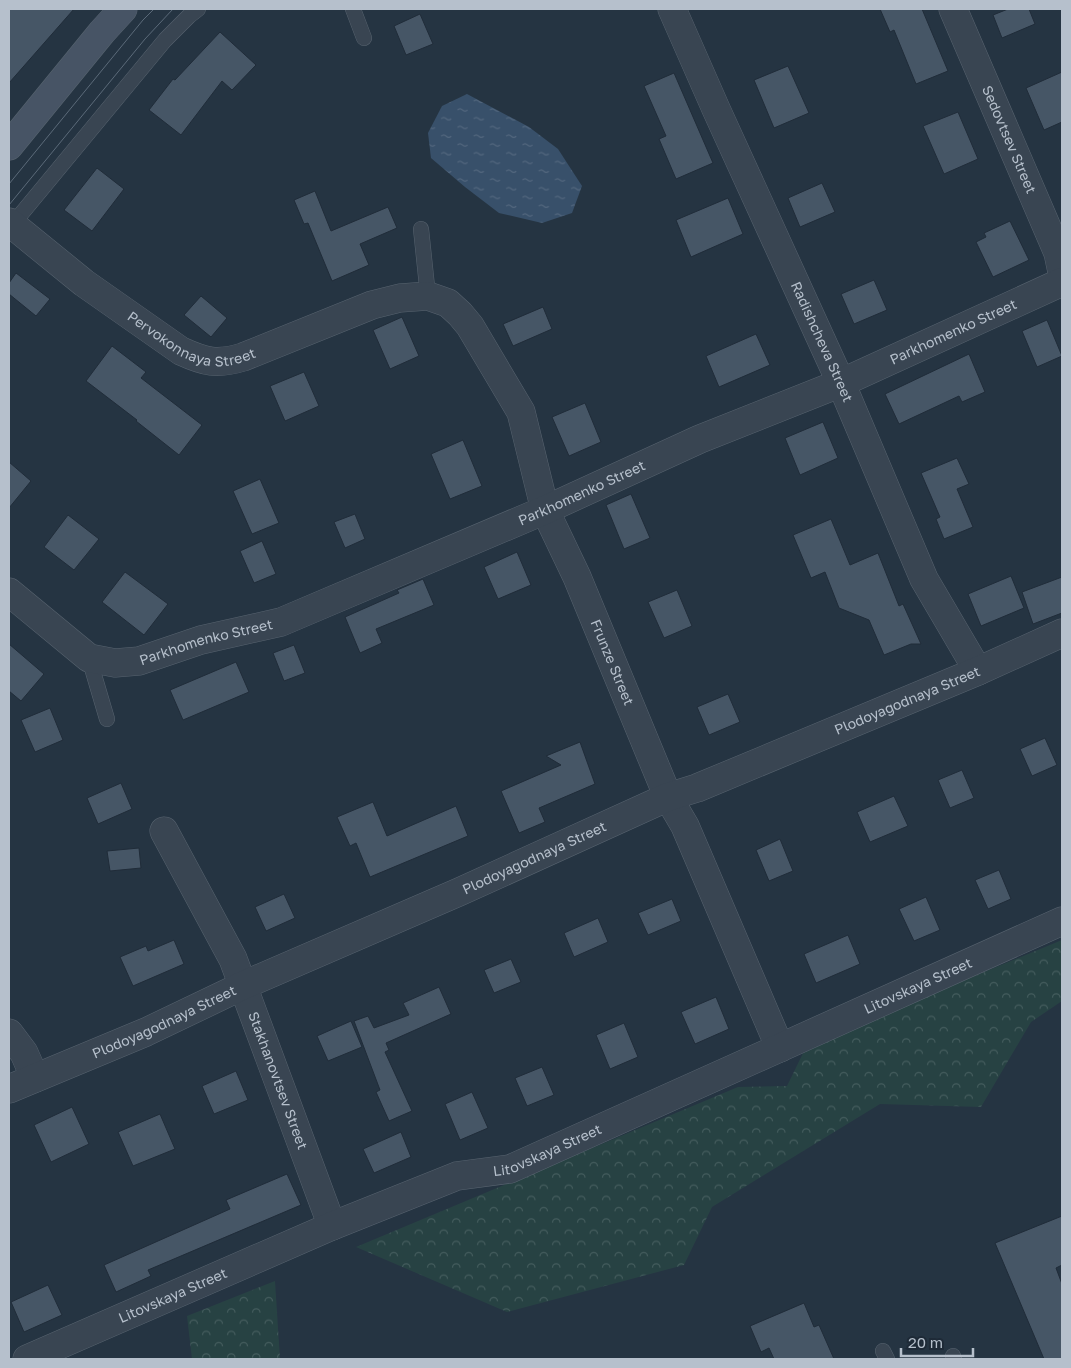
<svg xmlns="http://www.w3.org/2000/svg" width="1071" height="1368" viewBox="0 0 1071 1368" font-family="'Golos Text',sans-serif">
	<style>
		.forest { fill: url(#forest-crowns) }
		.water { fill: url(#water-ripples) }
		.building { fill: #465666; stroke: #202c39 }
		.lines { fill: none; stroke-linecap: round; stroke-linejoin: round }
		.lane-casing { stroke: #57636f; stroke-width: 16 }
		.street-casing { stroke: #57636f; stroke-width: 29 }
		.secondary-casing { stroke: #57636f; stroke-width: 29 }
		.lane { stroke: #394552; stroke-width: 15 }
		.street { stroke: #394552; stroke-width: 28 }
		.secondary { stroke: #475465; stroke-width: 28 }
		.tram { stroke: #5b6a79; stroke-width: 1 }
		.labels { text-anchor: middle; stroke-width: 5; stroke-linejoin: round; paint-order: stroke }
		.street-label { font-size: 14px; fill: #b6c0cc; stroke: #1e2a37 }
	</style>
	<defs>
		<pattern id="forest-crowns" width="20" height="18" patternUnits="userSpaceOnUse" patternTransform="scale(1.25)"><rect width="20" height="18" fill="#274243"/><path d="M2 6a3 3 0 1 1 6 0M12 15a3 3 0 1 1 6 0" fill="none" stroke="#445c5d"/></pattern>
		<pattern id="water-ripples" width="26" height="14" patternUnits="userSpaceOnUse" patternTransform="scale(1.25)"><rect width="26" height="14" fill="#38506a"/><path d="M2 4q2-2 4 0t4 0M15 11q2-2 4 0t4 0" fill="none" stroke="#53677e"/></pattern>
	</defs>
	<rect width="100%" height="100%" fill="#253442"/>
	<g class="forest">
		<path d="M 1062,940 L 1062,1001 L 1031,1022 L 981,1107 L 880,1104 L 712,1207 L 684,1265 L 507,1312 L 356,1247 L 738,1087 L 787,1086 L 807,1045 Z"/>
		<path d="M 275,1281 L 280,1359 L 192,1359 L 187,1316 Z"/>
	</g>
	<path class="water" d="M 467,94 L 529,127 L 558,149 L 582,186 L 572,213 L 542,223 L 499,213 L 465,187 L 431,158 L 428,133 L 442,106 Z"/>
	<g class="building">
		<path d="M 9,9 L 74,9 L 9,83 Z"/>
		<path d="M 880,9 L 922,9 L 948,71 L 916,84 L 894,30 L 890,32 Z"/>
		<path d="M 1008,9 L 1029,9 L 1035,24 L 1002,38 L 993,15 Z"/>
		<path d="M 420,14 L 433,44 L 406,55 L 394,26 Z"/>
		<path d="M 220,32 L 256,65 L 232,90 L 222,81 L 181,135 L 149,110 L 173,79 L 175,80 Z"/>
		<path d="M 788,66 L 809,113 L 774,128 L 754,80 Z"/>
		<path d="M 1062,72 L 1062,122 L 1044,130 L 1026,88 Z"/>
		<path d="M 674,73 L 713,163 L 676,179 L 659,139 L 666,136 L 644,86 Z"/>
		<path d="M 958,112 L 978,159 L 944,174 L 923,126 Z"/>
		<path d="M 97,168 L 124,189 L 92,231 L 64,210 Z"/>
		<path d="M 822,183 L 835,212 L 800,227 L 788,198 Z"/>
		<path d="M 315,191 L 331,231 L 388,207 L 397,228 L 360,244 L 369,265 L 332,281 L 308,223 L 304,224 L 294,200 Z"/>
		<path d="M 728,198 L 743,234 L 691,257 L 676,220 Z"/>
		<path d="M 1010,221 L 1029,260 L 993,277 L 976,242 L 986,237 L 984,233 Z"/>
		<path d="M 16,273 L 50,299 L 36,316 L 9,294 L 9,283 Z"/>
		<path d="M 874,280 L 887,310 L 854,324 L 841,294 Z"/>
		<path d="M 201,296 L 227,318 L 211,337 L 184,315 Z"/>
		<path d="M 543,307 L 552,329 L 513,346 L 503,324 Z"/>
		<path d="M 402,317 L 419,356 L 390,369 L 373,330 Z"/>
		<path d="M 1047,320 L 1062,356 L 1037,367 L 1022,331 Z"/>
		<path d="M 756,334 L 770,365 L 719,387 L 706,356 Z"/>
		<path d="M 112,346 L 146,372 L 141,378 L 202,425 L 179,455 L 136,421 L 137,420 L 86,381 Z"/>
		<path d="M 969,354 L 985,392 L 962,402 L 959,396 L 899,424 L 885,394 Z"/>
		<path d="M 304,372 L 319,406 L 285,421 L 270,386 Z"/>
		<path d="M 585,403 L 601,442 L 569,456 L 552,417 Z"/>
		<path d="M 823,422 L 838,458 L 800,475 L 785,438 Z"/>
		<path d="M 463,440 L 482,486 L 450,499 L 431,454 Z"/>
		<path d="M 957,458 L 969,484 L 957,489 L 973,527 L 944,539 L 936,519 L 940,517 L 921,473 Z"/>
		<path d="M 9,462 L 31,481 L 9,508 Z"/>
		<path d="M 260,479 L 279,523 L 252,534 L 233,491 Z"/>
		<path d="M 631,494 L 650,538 L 624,549 L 606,505 Z"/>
		<path d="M 355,514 L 365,539 L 345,548 L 334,522 Z"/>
		<path d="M 68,515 L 99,539 L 74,570 L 44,547 Z"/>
		<path d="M 831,519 L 850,565 L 878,553 L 899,606 L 903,604 L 921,644 L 911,644 L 884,655 L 869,620 L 839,608 L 825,572 L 811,578 L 793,535 Z"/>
		<path d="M 262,541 L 276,574 L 254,583 L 240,551 Z"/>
		<path d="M 517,552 L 531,585 L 498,599 L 484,567 Z"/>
		<path d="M 125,572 L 168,604 L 144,635 L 102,602 Z"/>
		<path d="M 1011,576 L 1024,608 L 981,626 L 968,594 Z"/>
		<path d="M 1062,577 L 1062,613 L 1033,624 L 1022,592 Z"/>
		<path d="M 423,579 L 434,605 L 376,629 L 382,643 L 360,653 L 345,617 L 399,593 L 397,590 Z"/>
		<path d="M 677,590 L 692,626 L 664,638 L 648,602 Z"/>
		<path d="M 9,644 L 44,674 L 21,701 L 9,691 Z"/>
		<path d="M 294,645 L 305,673 L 284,681 L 273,653 Z"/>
		<path d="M 236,662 L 249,692 L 183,720 L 170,690 Z"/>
		<path d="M 728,694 L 740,722 L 709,735 L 697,707 Z"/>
		<path d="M 50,708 L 63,740 L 35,752 L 21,720 Z"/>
		<path d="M 1045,738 L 1057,765 L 1032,776 L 1020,749 Z"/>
		<path d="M 580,742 L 595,784 L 539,808 L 545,822 L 519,833 L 501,791 L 561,765 L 546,756 Z"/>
		<path d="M 962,770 L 974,798 L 950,808 L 938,780 Z"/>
		<path d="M 121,783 L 132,809 L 98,824 L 87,798 Z"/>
		<path d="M 894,796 L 908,826 L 870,842 L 857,812 Z"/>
		<path d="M 373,802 L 387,836 L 456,806 L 468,836 L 370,877 L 356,843 L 350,846 L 337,817 Z"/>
		<path d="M 780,839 L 793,871 L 769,881 L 756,850 Z"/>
		<path d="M 139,848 L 141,868 L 110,871 L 107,851 Z"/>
		<path d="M 999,870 L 1011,899 L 988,909 L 975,880 Z"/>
		<path d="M 284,894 L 295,918 L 266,931 L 255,907 Z"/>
		<path d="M 926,897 L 940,930 L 914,941 L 899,909 Z"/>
		<path d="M 672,899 L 681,921 L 648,935 L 638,913 Z"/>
		<path d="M 598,918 L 608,942 L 574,957 L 564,933 Z"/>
		<path d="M 848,935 L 860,964 L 816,983 L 804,954 Z"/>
		<path d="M 174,940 L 184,964 L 133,986 L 120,957 L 146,946 L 148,951 Z"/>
		<path d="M 511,959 L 521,982 L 494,993 L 484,970 Z"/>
		<path d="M 439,987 L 451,1014 L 386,1043 L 389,1050 L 385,1052 L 412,1111 L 389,1121 L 376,1092 L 380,1090 L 354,1021 L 368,1016 L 374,1028 L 409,1015 L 403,1003 Z"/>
		<path d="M 716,997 L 729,1029 L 695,1044 L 681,1012 Z"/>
		<path d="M 351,1021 L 362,1047 L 328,1061 L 317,1036 Z"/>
		<path d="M 624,1023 L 638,1057 L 610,1069 L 596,1035 Z"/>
		<path d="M 542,1067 L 554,1095 L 527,1106 L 515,1078 Z"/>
		<path d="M 236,1071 L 248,1100 L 214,1114 L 202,1086 Z"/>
		<path d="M 472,1092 L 488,1128 L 460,1140 L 445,1104 Z"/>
		<path d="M 72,1107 L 89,1144 L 51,1162 L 34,1125 Z"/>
		<path d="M 160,1114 L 175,1149 L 133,1166 L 118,1132 Z"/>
		<path d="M 401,1132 L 411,1157 L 374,1173 L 363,1149 Z"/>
		<path d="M 287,1174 L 301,1205 L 148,1270 L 151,1276 L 116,1292 L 104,1265 L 230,1209 L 226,1200 Z"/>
		<path d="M 1062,1216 L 1062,1265 L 1056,1268 L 1062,1284 L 1062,1359 L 1044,1359 L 995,1243 Z"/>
		<path d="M 48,1285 L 62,1315 L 24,1332 L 11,1302 Z"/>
		<path d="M 804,1303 L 814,1327 L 819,1325 L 834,1359 L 774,1359 L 769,1348 L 761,1352 L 750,1326 Z"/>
	</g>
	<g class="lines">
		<defs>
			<g id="lane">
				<path d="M 353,9 L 364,38"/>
				<path d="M 12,225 L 165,40 L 189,16 L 198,9"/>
				<path d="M 421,229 L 428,296"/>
				<path d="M 89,658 L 107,719"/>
				<path d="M 883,1351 L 887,1359"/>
				<path d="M 953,1356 L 954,1359"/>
			</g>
			<g id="street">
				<path id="s1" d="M 672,9 L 716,109 L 841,383 L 924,579 L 978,671"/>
				<path id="s2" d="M 953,9 L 1058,253 L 1062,272"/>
				<path id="s3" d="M 9,222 L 84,283 L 181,351 C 205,362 217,365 243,357 L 372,305 L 400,298 L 428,296 L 448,303 L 460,314 L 470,326 L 521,412 L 545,510 L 577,577 L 668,797 L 685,826 L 780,1048"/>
				<path id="s4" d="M 9,592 L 89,658 L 115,663 L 139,661 L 201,640 L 281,622 L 545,510 L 700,439 L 841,383 L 1062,282"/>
				<path id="s5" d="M 164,831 L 233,959 L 332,1226"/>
				<path d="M 9,1033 L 24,1053 L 35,1078"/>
				<path id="s6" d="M 9,1089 L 146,1032 L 244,985 L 459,892 L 668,797 L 697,788 L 978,671 L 1062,633"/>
				<path id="s7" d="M 27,1359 L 332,1226 L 457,1176 L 510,1169 L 1062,921"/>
			</g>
			<path id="secondary" d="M 9,146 L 102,32 L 123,9"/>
		</defs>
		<use href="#lane" class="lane-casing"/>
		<use href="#street" class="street-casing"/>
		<use href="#secondary" class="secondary-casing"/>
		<use href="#lane" class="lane"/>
		<use href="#street" class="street"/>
		<use href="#secondary" class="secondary"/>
		<g class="tram">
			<path d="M 9,184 L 143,20 L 154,9"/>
			<path d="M 9,205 L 145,39 L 173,9"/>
		</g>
	</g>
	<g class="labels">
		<g class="street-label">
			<text dy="5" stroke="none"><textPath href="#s2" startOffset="142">Sedovtsev Street</textPath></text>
			<text dy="5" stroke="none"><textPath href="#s3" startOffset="222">Pervokonnaya Street</textPath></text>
			<text dy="5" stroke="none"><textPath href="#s4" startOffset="1034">Parkhomenko Street</textPath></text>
			<text dy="5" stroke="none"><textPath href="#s1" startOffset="365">Radishcheva Street</textPath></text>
			<text dy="5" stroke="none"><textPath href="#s4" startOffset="629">Parkhomenko Street</textPath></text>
			<text dy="5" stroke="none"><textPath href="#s4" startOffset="224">Parkhomenko Street</textPath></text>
			<text dy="5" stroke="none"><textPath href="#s3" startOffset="896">Frunze Street</textPath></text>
			<text dy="5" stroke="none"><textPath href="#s6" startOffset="979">Plodoyagodnaya Street</textPath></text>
			<text dy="5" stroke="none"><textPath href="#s6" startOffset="574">Plodoyagodnaya Street</textPath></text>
			<text dy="5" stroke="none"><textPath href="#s7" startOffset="968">Litovskaya Street</textPath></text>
			<text dy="5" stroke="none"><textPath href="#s6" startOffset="169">Plodoyagodnaya Street</textPath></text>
			<text dy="5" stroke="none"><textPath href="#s5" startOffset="275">Stakhanovtsev Street</textPath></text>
			<text dy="5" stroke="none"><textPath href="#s7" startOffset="562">Litovskaya Street</textPath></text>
			<text dy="5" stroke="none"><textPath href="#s7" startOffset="159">Litovskaya Street</textPath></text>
		</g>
	</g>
	<rect width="1071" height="1368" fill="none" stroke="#b6c0cc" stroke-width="20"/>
	<path d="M901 1348v8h72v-8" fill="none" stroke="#b6c0cc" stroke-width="2.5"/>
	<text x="908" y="1348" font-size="15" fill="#b6c0cc" stroke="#1e2a37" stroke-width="4" paint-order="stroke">20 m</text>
</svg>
